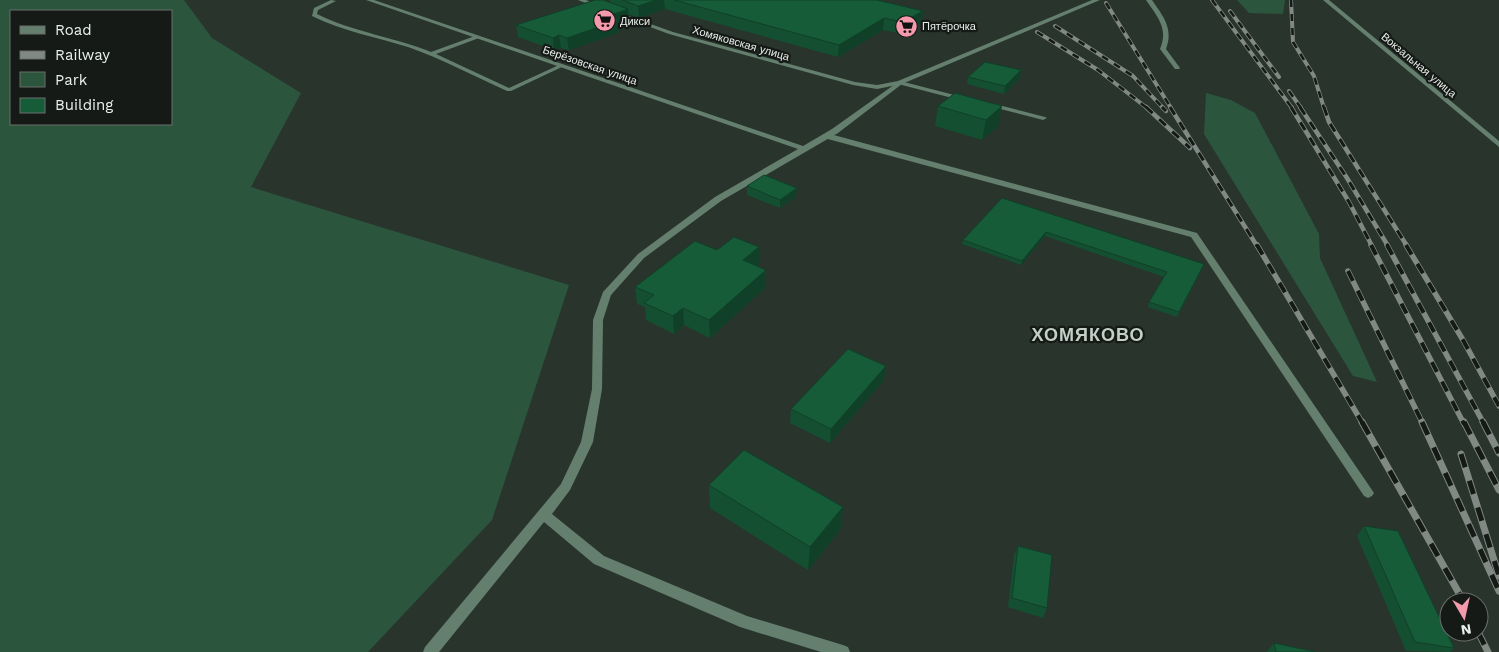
<svg xmlns="http://www.w3.org/2000/svg" width="1499" height="652" viewBox="0 0 1499 652" font-family="'Work Sans',sans-serif">
	<style>
		.green { fill: #2c553d; fill-rule: evenodd }
		.lines { fill: none; stroke-linecap: round; stroke-linejoin: round }
		.service { fill: #647f6d; fill-rule: evenodd }
		.minor { fill: #647f6d; fill-rule: evenodd }
		.tertiary { fill: #647f6d; fill-rule: evenodd }
		.rail-far3-casing { stroke: #818984; stroke-width: 4 }
		.rail-far2-casing { stroke: #818984; stroke-width: 4.5 }
		.rail-far1-casing { stroke: #818984; stroke-width: 5.5 }
		.rail-casing { stroke: #818984; stroke-width: 7 }
		.rail-far3 { stroke: #151a17; stroke-width: 2.5; stroke-dasharray: 7; stroke-linecap: butt }
		.rail-far2 { stroke: #151a17; stroke-width: 3; stroke-dasharray: 9; stroke-linecap: butt }
		.rail-far1 { stroke: #151a17; stroke-width: 4; stroke-dasharray: 11; stroke-linecap: butt }
		.rail { stroke: #151a17; stroke-width: 5; stroke-dasharray: 14; stroke-linecap: butt }
		.wall { fill: #144f31 }
		.shaded-wall { fill: #104028 }
		.building { fill: #175c39; stroke: #104028 }
		.labels { text-anchor: middle; stroke-width: 4.5; stroke-linejoin: round; paint-order: stroke }
		.far-poi-label { font-size: 11px; fill: #e9efeb; stroke: #151a17; text-anchor: start }
		.far-street-label { font-size: 11px; fill: #e9efeb; stroke: #151a17 }
		.district-label { font-size: 18px; font-weight: bold; letter-spacing: 1px; fill: #c2d0c7; stroke: #151a17 }
	</style>
	<rect width="100%" height="100%" fill="#29342d"/>
	<g class="green">
		<path d="M 0,0 L 184,0 L 212,38 L 301,93 L 251,187 L 569,285 L 492,520 L 368,652 L 0,652 ZM 171,11 L 171,124 L 11,124 L 11,11 Z"/>
		<path d="M 1237,0 L 1285,0 L 1283,14 L 1249,13 Z"/>
		<path d="M 1206,93 L 1231,100 L 1255,113 L 1319,234 L 1320,258 L 1377,382 L 1353,376 L 1204,134 Z"/>
	</g>
	<g class="lines">
		<g class="service">
			<path d="M 331,0 L 336,1 L 318,10 L 317,14 C 353,32 394,37 431,52 L 475,36 L 479,36 L 479,38 L 436,54 L 509,88 L 559,65 L 564,66 L 511,91 L 507,91 C 474,76 442,59 408,47 C 376,37 342,31 312,16 L 314,8 Z"/>
			<path d="M 1146,0 L 1152,0 C 1163,16 1174,29 1166,49 L 1180,68 L 1179,69 L 1175,69 L 1160,49 C 1169,29 1157,16 1146,0 Z"/>
			<path d="M 900,81 L 966,98 L 967,99 L 964,101 L 898,84 L 898,82 Z"/>
			<path d="M 991,103 L 1045,117 L 1047,118 L 1043,120 L 989,106 L 989,104 Z"/>
			<path d="M 824,134 L 830,134 L 1197,233 L 1372,490 L 1374,493 L 1372,496 L 1368,498 L 1364,496 L 1191,237 L 824,138 Z"/>
		</g>
		<g class="minor">
			<path d="M 366,0 L 374,0 L 803,146 L 832,129 L 898,82 L 902,82 L 902,84 L 838,133 L 721,201 L 644,258 L 611,295 L 603,320 L 602,389 L 593,442 L 570,490 L 552,514 L 604,556 L 747,616 L 843,645 L 848,647 L 850,652 L 821,652 L 740,627 L 594,564 L 544,522 L 439,652 L 423,652 L 425,647 L 561,484 L 581,442 L 592,389 L 593,320 L 603,292 L 638,254 L 715,197 L 798,149 Z"/>
			<path d="M 1323,0 L 1329,0 L 1499,141 L 1499,147 Z"/>
		</g>
		<g class="tertiary">
			<path d="M 578,0 L 586,0 L 603,7 L 598,8 Z"/>
			<path d="M 1092,0 L 1100,0 L 902,84 L 877,89 L 853,85 L 669,34 L 615,14 L 620,13 L 673,32 L 855,82 L 877,85 L 898,81 Z"/>
		</g>
		<defs>
			<g id="rail-far3">
				<path d="M 1212,0 L 1292,108"/>
				<path d="M 1291,0 L 1293,42 L 1314,76 L 1324,108"/>
				<path d="M 1106,3 L 1171,108"/>
				<path d="M 1230,11 L 1279,77"/>
				<path d="M 1055,26 L 1133,76 L 1163,108"/>
				<path d="M 1037,32 L 1098,70 L 1147,108"/>
				<path d="M 1289,91 L 1301,108"/>
			</g>
			<g id="rail-far2">
				<path d="M 1146,107 L 1190,148"/>
				<path d="M 1162,107 L 1166,111"/>
				<path d="M 1170,107 L 1257,246"/>
				<path d="M 1291,107 L 1349,202 L 1372,246"/>
				<path d="M 1300,107 L 1347,178 L 1388,246"/>
				<path d="M 1324,107 L 1329,122 L 1407,246"/>
			</g>
			<g id="rail-far1">
				<path d="M 1257,245 L 1363,424"/>
				<path d="M 1371,245 L 1464,424"/>
				<path d="M 1387,245 L 1484,424"/>
				<path d="M 1406,245 L 1463,340 L 1499,406"/>
				<path d="M 1348,271 L 1423,424"/>
			</g>
			<g id="rail">
				<path d="M 1362,422 L 1464,602"/>
				<path d="M 1422,422 L 1499,591"/>
				<path d="M 1464,422 L 1499,490"/>
				<path d="M 1483,422 L 1499,453"/>
				<path d="M 1461,454 L 1499,576"/>
				<path d="M 1478,632 L 1488,652"/>
			</g>
		</defs>
		<use href="#rail-far3" class="rail-far3-casing"/>
		<use href="#rail-far2" class="rail-far2-casing"/>
		<use href="#rail-far1" class="rail-far1-casing"/>
		<use href="#rail" class="rail-casing"/>
		<use href="#rail-far3" class="rail-far3"/>
		<use href="#rail-far2" class="rail-far2"/>
		<use href="#rail-far1" class="rail-far1"/>
		<use href="#rail" class="rail"/>
	</g>
	<g class="wall">
		<path d="M 610,0 L 877,0 L 923,11 L 921,23 L 902,34 L 883,30 L 838,57 L 665,9 L 639,18 L 629,14 L 629,21 L 619,25 L 620,32 L 569,50 L 561,48 L 554,50 L 518,37 L 516,25 L 610,3 Z"/>
		<path d="M 968,77 L 1020,78 L 1004,94 L 967,84 Z"/>
		<path d="M 955,93 L 998,126 L 982,140 L 935,126 L 938,106 Z"/>
		<path d="M 747,186 L 796,196 L 780,208 L 747,195 Z"/>
		<path d="M 1002,198 L 1202,269 L 1177,317 L 1148,307 L 1149,302 L 1164,277 L 1045,236 L 1021,265 L 962,244 L 963,240 Z"/>
		<path d="M 759,247 L 759,264 L 757,266 L 766,287 L 710,338 L 684,325 L 674,334 L 646,320 L 645,307 L 637,304 L 635,287 Z"/>
		<path d="M 884,380 L 830,443 L 790,423 L 791,409 Z"/>
		<path d="M 709,485 L 843,507 L 840,530 L 808,570 L 710,508 Z"/>
		<path d="M 1364,526 L 1454,648 L 1450,652 L 1406,651 L 1357,536 Z"/>
		<path d="M 1018,546 L 1047,608 L 1043,618 L 1008,607 L 1014,555 Z"/>
		<path d="M 1274,643 L 1276,652 L 1267,652 Z"/>
	</g>
	<g class="shaded-wall">
		<path d="M 656,0 L 664,0 L 665,9 L 639,18 L 638,6 Z"/>
		<path d="M 628,9 L 629,21 L 619,25 L 620,32 L 569,50 L 567,38 L 608,16 Z"/>
		<path d="M 923,11 L 921,23 L 902,34 L 903,22 Z"/>
		<path d="M 884,18 L 883,30 L 838,57 L 839,45 Z"/>
		<path d="M 559,35 L 561,48 L 554,50 L 553,38 Z"/>
		<path d="M 1021,70 L 1020,78 L 1004,94 L 1005,86 Z"/>
		<path d="M 1002,106 L 998,126 L 982,140 L 986,120 Z"/>
		<path d="M 797,188 L 796,196 L 780,208 L 780,200 Z"/>
		<path d="M 1046,232 L 1045,236 L 1021,265 L 1022,261 Z"/>
		<path d="M 759,247 L 759,264 L 743,277 L 743,260 Z"/>
		<path d="M 766,270 L 766,287 L 710,338 L 709,320 Z"/>
		<path d="M 683,308 L 684,325 L 674,334 L 673,316 Z"/>
		<path d="M 886,366 L 884,380 L 830,443 L 831,429 Z"/>
		<path d="M 843,507 L 840,530 L 808,570 L 810,547 Z"/>
	</g>
	<g class="building">
		<path d="M 595,0 L 603,0 L 628,9 L 608,16 L 619,20 L 567,38 L 559,35 L 553,38 L 516,25 Z"/>
		<path d="M 622,0 L 656,0 L 638,6 Z"/>
		<path d="M 674,0 L 877,0 L 923,11 L 903,22 L 884,18 L 839,45 Z"/>
		<path d="M 985,62 L 1021,70 L 1005,86 L 968,77 Z"/>
		<path d="M 955,93 L 1002,106 L 986,120 L 938,106 Z"/>
		<path d="M 764,175 L 797,188 L 780,200 L 747,186 Z"/>
		<path d="M 1002,198 L 1204,264 L 1179,312 L 1149,302 L 1167,272 L 1046,232 L 1022,261 L 963,240 Z"/>
		<path d="M 734,237 L 759,247 L 743,260 L 766,270 L 709,320 L 683,308 L 673,316 L 644,303 L 654,295 L 635,287 L 695,241 L 717,250 Z"/>
		<path d="M 848,349 L 886,366 L 831,429 L 791,409 Z"/>
		<path d="M 744,450 L 843,507 L 810,547 L 709,485 Z"/>
		<path d="M 1364,526 L 1398,531 L 1454,648 L 1415,642 Z"/>
		<path d="M 1018,546 L 1052,555 L 1047,608 L 1012,598 Z"/>
		<path d="M 1274,643 L 1316,652 L 1276,652 Z"/>
	</g>
	<defs>
		<symbol id="supermarket-disc" viewBox="-11 -11 22 22"><circle r="9.5" fill="#f39aac" stroke="#151a17"/><path d="M-6-5.5h2.5l.6 2H6L4.5 2H-2.5L-4.4-4H-6ZM-1.5 3.2a1.3 1.3 0 1 0 .1 0ZM3 3.2a1.3 1.3 0 1 0 .1 0Z" fill="#111"/></symbol>
	</defs>
	<g fill-rule="evenodd">
		<use href="#supermarket-disc" x="592" y="8" width="25" height="25"/>
		<use href="#supermarket-disc" x="894" y="14" width="25" height="25"/>
	</g>
	<g class="labels">
		<g class="far-poi-label">
			<text x="620" y="25">Дикси</text>
			<text x="922" y="30">Пятёрочка</text>
		</g>
		<g class="far-street-label">
			<text transform="translate(741 43) rotate(16)" y="4">Хомяковская улица</text>
			<text transform="translate(590 65) rotate(19)" y="4">Берёзовская улица</text>
			<text transform="translate(1419 65) rotate(40)" y="4">Вокзальная улица</text>
		</g>
		<g class="district-label">
			<text x="1088" y="341">ХОМЯКОВО</text>
		</g>
	</g>
	<rect x="10" y="10" width="162" height="115" fill="#151a17" stroke="#6a6f6c"/>
	<rect x="20" y="26" width="25" height="8" fill="#647f6d" stroke="#6a6f6c"/>
	<text x="55" y="35" font-size="15" fill="#e9efeb">Road</text>
	<rect x="20" y="51" width="25" height="8" fill="#818984" stroke="#6a6f6c"/>
	<text x="55" y="60" font-size="15" fill="#e9efeb">Railway</text>
	<rect x="20" y="72" width="25" height="15" fill="#2c553d" stroke="#6a6f6c"/>
	<text x="55" y="85" font-size="15" fill="#e9efeb">Park</text>
	<rect x="20" y="98" width="25" height="15" fill="#175c39" stroke="#6a6f6c"/>
	<text x="55" y="110" font-size="15" fill="#e9efeb">Building</text>
	<g transform="translate(1464 617) rotate(171)"><circle r="24" fill="#151a17" stroke="#6a6f6c"/>
	<path d="M0-4L9 19L0 12L-9 19Z" fill="#f39aac"/>
	<text y="-8" font-size="14" font-weight="bold" text-anchor="middle" fill="#e9efeb">N</text>
	</g>
</svg>
